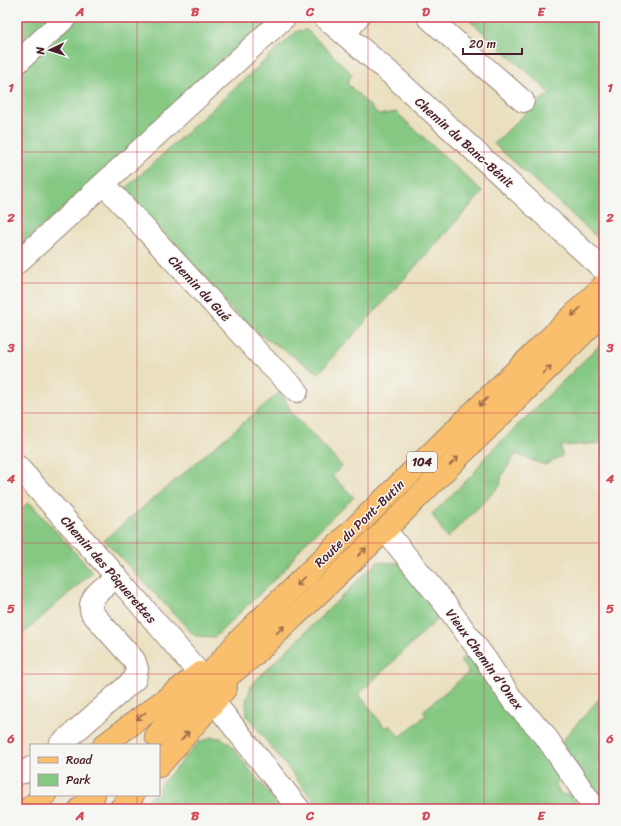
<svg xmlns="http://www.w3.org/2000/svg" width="621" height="826" viewBox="0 0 621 826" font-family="Sriracha,sans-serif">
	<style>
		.green { fill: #84c882; stroke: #677456 }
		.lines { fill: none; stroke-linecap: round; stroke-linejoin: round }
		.minor-casing { stroke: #9a8075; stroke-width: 24 }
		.major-casing { stroke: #9a8075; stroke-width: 24 }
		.minor { stroke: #fff; stroke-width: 22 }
		.major { stroke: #f9bf6c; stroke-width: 22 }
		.oneway { stroke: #996748 }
		.grid { fill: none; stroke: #d1495b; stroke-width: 1; stroke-opacity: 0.55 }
		.labels { text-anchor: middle; stroke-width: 3; stroke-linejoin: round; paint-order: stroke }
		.shield { fill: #f6f6f2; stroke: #7e6067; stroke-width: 1 }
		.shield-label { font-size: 12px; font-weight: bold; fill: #4a1f2b }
		.street-label { font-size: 13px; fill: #4a1f2b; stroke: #f6f6f2 }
		.neatline { fill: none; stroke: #d1495b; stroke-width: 1.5 }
		.grid-label { font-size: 13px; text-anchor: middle; font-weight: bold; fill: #d1495b }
	</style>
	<rect width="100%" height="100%" fill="#f6f6f2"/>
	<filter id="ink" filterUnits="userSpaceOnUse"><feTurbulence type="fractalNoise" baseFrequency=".025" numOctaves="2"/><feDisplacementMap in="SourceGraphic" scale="8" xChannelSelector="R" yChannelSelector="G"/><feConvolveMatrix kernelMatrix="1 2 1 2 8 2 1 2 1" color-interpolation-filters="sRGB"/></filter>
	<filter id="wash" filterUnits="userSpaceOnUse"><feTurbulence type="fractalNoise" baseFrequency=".012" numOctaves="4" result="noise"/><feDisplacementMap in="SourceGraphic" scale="16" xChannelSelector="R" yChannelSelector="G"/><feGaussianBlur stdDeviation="0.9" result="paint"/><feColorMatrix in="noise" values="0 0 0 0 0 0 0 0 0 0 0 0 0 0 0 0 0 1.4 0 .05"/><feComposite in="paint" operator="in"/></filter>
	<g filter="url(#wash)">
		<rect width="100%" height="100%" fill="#eae0bf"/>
		<g class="green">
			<path d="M 17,17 L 55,17 L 17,53 Z"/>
			<path d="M 72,17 L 274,17 L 17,250 L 17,69 Z"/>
			<path d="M 466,17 L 604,17 L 604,238 L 598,238 L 494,144 L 538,101 L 551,94 Z"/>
			<path d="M 307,30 L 352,74 L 347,83 L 379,115 L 396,112 L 483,192 L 319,373 L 252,329 L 219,297 L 125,189 L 297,31 Z"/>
			<path d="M 604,341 L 604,452 L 603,443 L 561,446 L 562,456 L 545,465 L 516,454 L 502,475 L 500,486 L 447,538 L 432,514 L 474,473 L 485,457 Z"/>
			<path d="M 281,391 L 291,412 L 342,466 L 332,476 L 354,497 L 304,544 L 285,569 L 215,637 L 195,636 L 104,540 Z"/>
			<path d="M 29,502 L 93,572 L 17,639 L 17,512 Z"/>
			<path d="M 377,562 L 401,563 L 444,613 L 359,694 L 385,728 L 390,725 L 400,737 L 426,715 L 423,711 L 469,672 L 460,661 L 470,652 L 560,776 L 555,785 L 562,795 L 568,794 L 574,797 L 578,809 L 320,809 L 247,716 L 246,700 L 252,684 Z"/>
			<path d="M 604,693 L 604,808 L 561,742 Z"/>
			<path d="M 212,737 L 220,738 L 229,743 L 281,809 L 140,809 L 152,795 L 159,795 L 159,787 L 198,743 Z"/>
		</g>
	</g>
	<g filter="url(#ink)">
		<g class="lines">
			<defs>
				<g id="minor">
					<path d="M 324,17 L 390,73 L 604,270"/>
					<path d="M 428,17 L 523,101"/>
					<path d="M 345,34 L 358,17"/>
					<path d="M 17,63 L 66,17"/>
					<path d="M 104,184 L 262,357 L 297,391"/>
					<path d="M 17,263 L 285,17"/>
					<path d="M 17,466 L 117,577 L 199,673"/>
					<path d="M 385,530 L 445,604 L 486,660 L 513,701 L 544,734 L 595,809"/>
					<path d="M 214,702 L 299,809"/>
					<path d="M 60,745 L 135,679 L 137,669 L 134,660 L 92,613 C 86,597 106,586 117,577"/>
					<path d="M 17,773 L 24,772 L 31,768"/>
				</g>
				<g id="major">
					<path d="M 205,695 L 252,657 L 385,530 L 604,313"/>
					<path d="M 156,736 L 239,640 L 604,285"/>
					<path d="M 104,745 L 200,673"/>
					<path d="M 159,766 L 226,688"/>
					<path d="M 28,809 L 45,795"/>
					<path d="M 80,809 L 94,795"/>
					<path d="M 120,809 L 133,795"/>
				</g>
			</defs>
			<use href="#minor" class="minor-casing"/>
			<use href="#major" class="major-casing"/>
			<use href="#minor" class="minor"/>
			<use href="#major" class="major"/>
		</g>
		<defs><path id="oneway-shaft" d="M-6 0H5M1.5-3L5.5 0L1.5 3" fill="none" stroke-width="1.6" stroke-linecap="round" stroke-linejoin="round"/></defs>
		<g class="oneway">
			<use href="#oneway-shaft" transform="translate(576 312) rotate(136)"/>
			<use href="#oneway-shaft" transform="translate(547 370) rotate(-44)"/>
			<use href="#oneway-shaft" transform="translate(483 402) rotate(136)"/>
			<use href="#oneway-shaft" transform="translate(454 461) rotate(-44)"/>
			<use href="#oneway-shaft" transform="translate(362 552) rotate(-44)"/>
			<use href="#oneway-shaft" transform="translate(300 581) rotate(136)"/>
			<use href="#oneway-shaft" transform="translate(280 630) rotate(-44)"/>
			<use href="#oneway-shaft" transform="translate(141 716) rotate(142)"/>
			<use href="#oneway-shaft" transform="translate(185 736) rotate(-49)"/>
		</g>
	</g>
	<path class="grid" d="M 137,17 L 137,745M 253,17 L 253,809M 368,17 L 368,809M 484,17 L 484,809M 17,152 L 604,152M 17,283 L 604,283M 17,413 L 604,413M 17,543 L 604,543M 17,674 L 604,674M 137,795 L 137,809"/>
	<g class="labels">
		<rect class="shield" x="407" y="452" width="30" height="20" rx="3"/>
		<g class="shield-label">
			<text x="422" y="466">104</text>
		</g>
		<g class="street-label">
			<text transform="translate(465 142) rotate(42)" y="5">Chemin du Banc-Bénit</text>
			<text transform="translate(200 288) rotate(47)" y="5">Chemin du Gué</text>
			<text transform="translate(359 523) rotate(-44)" y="5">Route du Pont-Butin</text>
			<text transform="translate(109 569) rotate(49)" y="5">Chemin des Pâquerettes</text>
			<text transform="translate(485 659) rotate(54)" y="5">Vieux Chemin d'Onex</text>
		</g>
	</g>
	<rect width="621" height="826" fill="none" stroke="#f6f6f2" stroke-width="44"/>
	<rect x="30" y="744" width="130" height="52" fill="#f6f6f2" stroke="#b1a0a2"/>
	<rect x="38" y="757" width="20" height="6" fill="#f9bf6c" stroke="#b1a0a2"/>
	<text x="66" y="764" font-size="12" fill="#4a1f2b">Road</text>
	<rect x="38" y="774" width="20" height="12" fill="#84c882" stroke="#b1a0a2"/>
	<text x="66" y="784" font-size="12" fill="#4a1f2b">Park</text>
	<g transform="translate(50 50) rotate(266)" stroke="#f6f6f2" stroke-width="3" paint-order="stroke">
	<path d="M0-3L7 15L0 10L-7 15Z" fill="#4a1f2b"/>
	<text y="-6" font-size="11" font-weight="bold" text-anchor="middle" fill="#4a1f2b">N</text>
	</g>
	<path d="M463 48v6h59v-6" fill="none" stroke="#4a1f2b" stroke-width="2"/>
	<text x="469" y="48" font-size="12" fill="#4a1f2b" stroke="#f6f6f2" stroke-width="3" paint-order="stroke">20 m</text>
	<rect x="22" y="22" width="577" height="782" class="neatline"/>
	<g class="grid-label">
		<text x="80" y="16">A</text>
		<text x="195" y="16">B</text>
		<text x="310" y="16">C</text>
		<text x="426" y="16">D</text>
		<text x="541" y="16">E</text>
		<text x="11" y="92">1</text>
		<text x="610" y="92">1</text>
		<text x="11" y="222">2</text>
		<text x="610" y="222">2</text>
		<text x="11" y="352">3</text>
		<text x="610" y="352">3</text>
		<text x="11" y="483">4</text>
		<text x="610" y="483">4</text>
		<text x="11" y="613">5</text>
		<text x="610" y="613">5</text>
		<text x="11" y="743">6</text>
		<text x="610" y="743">6</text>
		<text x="80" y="820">A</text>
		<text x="195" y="820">B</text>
		<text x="310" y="820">C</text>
		<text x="426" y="820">D</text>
		<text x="541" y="820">E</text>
	</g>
</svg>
